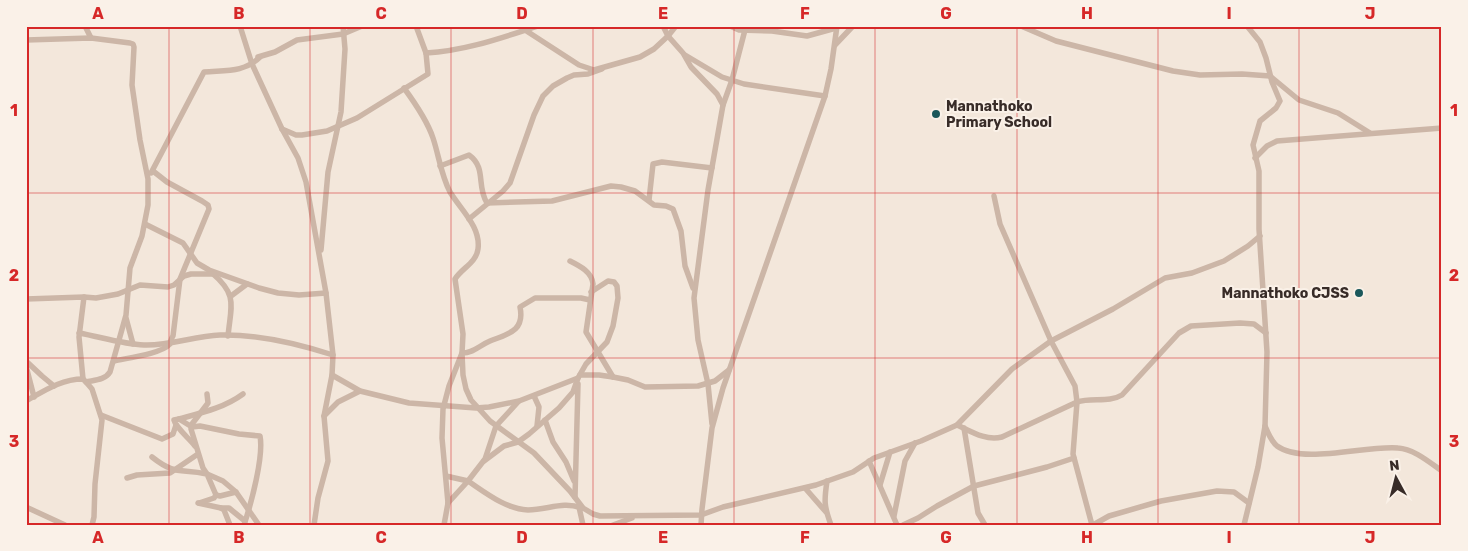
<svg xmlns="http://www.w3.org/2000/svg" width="1468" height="551" viewBox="0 0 1468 551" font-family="Rubik,sans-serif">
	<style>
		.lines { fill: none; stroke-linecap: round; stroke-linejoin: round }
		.minor { stroke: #ccb6a7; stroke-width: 5.5 }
		.grid { fill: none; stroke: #d62828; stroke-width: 1; stroke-opacity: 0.55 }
		.poi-dot { fill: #1b585b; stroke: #faf1e8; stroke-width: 2 }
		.labels { text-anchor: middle; stroke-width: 4; stroke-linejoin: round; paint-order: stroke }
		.poi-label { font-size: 14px; font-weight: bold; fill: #382c28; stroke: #faf1e8; text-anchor: start }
		.neatline { fill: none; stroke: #d62828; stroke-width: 2 }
		.grid-label { font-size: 16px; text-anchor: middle; font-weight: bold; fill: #d62828 }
	</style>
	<rect width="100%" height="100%" fill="#f3e7db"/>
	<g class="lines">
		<g class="minor">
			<path d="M 85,26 L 91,38"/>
			<path d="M 240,26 L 252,64 L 282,129 L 298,158 L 306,182 L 326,293 L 333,355 L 332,375 L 324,416 L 328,461 L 318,498 L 314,525"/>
			<path d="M 663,26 L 668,36 L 683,53 L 691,67 L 717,94 L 723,105 L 708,190 L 694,298 L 698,340 L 708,384 L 712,424"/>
			<path d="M 730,26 L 739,30 L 772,31 L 807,36 L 836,28"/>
			<path d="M 1021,26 L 1056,41 L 1173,71 L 1200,75 L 1242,74 L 1270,76 L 1299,100 L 1338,113 L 1370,133"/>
			<path d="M 525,30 L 579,65 L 594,70 L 640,57 L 654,49 L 668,36 L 676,26"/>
			<path d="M 26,40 L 91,38 L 130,43 L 133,44 L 134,47 L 132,85 L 140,140 L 148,179 L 148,205 L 142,236 L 130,268 L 126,315 L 110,372 C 105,380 95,380 86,382"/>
			<path d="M 835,45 L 853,26"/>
			<path d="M 426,53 C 465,51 501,38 538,26"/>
			<path d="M 685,55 L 722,77 L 744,84 L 825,96"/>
			<path d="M 258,57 L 275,52 L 297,40 L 343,34 L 362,26"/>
			<path d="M 404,88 C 415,103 427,120 433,138 C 439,156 441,175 450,192 C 461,210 481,227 478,249 C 476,263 462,268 455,279 L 463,334 L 462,353 L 463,375 L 466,389 L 471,400 L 490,421 L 534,453 L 570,491 L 583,508 L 593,514 L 600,516 L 701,515 L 723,507 L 816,485 L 853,472 L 874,458 L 921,441 L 957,425 L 1012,369 L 1051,341 L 1113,309 L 1165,278 L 1192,273 L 1224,261 L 1248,246 L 1260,236"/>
			<path d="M 723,105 L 732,80 L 746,26"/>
			<path d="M 282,129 L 296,135 L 302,135 L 327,131 L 357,118 L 428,74 L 426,53 L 416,26"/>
			<path d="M 1255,158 L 1267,146 L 1277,141 L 1442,128"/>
			<path d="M 440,166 L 469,155 C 487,168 476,186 487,203 L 552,201 L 611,186 L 621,187 L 635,191 L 654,205 L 666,206 L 673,209 L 681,231 L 685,266 L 693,288"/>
			<path d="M 151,173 L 204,72 C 225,70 244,73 260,57"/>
			<path d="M 994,196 L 1000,224 L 1051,341 L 1075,386 L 1077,402 L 1073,454 L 1092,525"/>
			<path d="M 649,200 L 653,164 L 662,162 L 712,168"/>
			<path d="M 469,219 L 503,191 L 510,183 L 534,115 L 543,96 L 553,86 L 567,78 L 574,75 L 588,74 L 602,69"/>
			<path d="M 145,224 L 183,243 L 197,263 L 209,270 L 259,288 L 278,293 L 299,295 L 326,293"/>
			<path d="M 321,250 L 328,172 L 341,112 L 345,49 L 343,26"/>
			<path d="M 570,261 C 580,266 592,272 593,284 L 586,332 L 613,377"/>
			<path d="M 212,273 C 238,295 231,305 228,336"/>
			<path d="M 231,296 L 247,284"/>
			<path d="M 84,297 L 96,298 L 118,294 L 140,285 L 168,287 L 174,285 L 184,276 L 191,274 L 214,274"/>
			<path d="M 26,299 L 84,297 L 79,337 L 83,379"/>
			<path d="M 126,318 L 133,344"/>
			<path d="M 79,333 C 101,337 122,344 144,345 C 170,346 194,336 220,335 C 259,334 296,343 333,355"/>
			<path d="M 26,361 L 42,376 L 54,386"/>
			<path d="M 114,361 C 127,358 161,354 170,344 C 170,343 172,337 173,336 L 180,279 L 209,209 L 208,205 L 202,201 L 167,182 L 153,171"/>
			<path d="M 26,366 L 34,397"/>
			<path d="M 332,375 L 360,391 L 409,403 L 476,408 L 489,407 L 519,401 L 578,378 L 586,364 L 607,342 L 613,326 L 618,298 L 617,286 L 614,282 L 608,281 L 591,292"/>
			<path d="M 580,375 L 599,375 L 613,377 L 628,380 L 645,387 L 698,386 L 715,381 L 729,370"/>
			<path d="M 207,394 L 208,403 L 192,424 L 191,429 L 203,468 L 207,474 L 223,481 L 236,492 L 259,525"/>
			<path d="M 534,396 L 539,407 L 537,426"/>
			<path d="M 26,401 C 44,391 61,379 83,379 L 86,382 L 92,389 L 102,420 L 95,484 L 94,517 L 92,525"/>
			<path d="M 101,415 L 162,439 L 173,434 L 176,425"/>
			<path d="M 324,416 L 338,402 L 360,391"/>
			<path d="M 179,419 C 201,413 224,408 243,394"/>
			<path d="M 545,420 L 553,442 L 566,462 L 574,481"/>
			<path d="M 957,425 C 972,432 986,441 1002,437 L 1077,402 C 1091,397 1109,403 1122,395 L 1179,333 L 1191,326 L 1240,323 L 1254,324 L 1266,333"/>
			<path d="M 1265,426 C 1268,433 1271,441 1277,446 C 1303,465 1366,445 1398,448 C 1414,449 1429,462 1442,471"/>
			<path d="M 964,428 L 978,513 L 985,525"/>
			<path d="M 195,446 C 189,438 176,428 174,420 L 179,419 L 192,427 L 200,426 L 239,434 L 260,436 C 264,456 251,504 244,525"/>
			<path d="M 152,457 C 176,476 180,468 207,474 L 216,495"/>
			<path d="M 484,461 L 504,446 L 518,442 L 529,434 L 559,408 L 573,392 L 578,378"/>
			<path d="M 869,461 L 897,525"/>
			<path d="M 446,476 L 468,481 L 485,459 L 496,426 L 518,402"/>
			<path d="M 127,478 L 137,475 L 170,473 L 198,454"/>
			<path d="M 827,481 C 824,501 824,506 831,525"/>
			<path d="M 880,485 L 890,452"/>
			<path d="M 805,488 L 826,512"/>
			<path d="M 575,497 L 578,384"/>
			<path d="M 198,503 L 221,508 L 224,510 L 230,525"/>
			<path d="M 199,503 L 214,498 L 216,495 L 220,496 L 236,492"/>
			<path d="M 448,503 L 468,481 C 486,493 506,509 528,510 C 548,510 562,501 582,508"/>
			<path d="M 26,507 L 65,525"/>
			<path d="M 579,507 L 583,525"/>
			<path d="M 221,508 L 229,508 L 245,521"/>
			<path d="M 894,516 L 905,461 L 915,443"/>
			<path d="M 444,525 L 448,503 L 442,438 L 443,409 L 449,386 L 462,353 C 474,353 480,345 490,341 C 508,334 525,331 520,307 L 535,298 L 581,298 L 590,300"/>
			<path d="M 613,525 L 632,518"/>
			<path d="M 701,525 L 702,509 L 712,428 L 723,388 L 825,96 L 831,69 L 837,26"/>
			<path d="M 903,525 L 918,518 L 937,506 L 974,486 L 1047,467 L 1074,458"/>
			<path d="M 1093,525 L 1109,516 L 1161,501 L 1217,491 L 1234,492 L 1249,503"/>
			<path d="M 1244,525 L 1258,467 L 1265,426 L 1267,352 L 1259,229 L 1259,171 L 1253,145 L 1260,121 L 1276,108 L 1280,101 L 1272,82 L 1266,58 L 1260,42 L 1247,26"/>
		</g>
	</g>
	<path class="grid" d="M 169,26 L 169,525M 310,26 L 310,525M 451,26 L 451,525M 593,26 L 593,525M 734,26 L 734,525M 875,26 L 875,525M 1017,26 L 1017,525M 1158,26 L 1158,525M 1299,26 L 1299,525M 26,193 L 1442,193M 26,358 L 1442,358"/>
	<g class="poi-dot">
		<circle cx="936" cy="114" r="5"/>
		<circle cx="1359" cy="293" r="5"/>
	</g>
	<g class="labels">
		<g class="poi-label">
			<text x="946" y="111">Mannathoko<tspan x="946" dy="16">Primary School</tspan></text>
			<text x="1349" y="298" text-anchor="end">Mannathoko CJSS</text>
		</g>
	</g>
	<rect width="1468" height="551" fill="none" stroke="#faf1e8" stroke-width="55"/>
	<g transform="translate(1396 478) rotate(353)" stroke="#faf1e8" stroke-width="4" paint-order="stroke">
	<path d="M0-4L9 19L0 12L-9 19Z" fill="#382c28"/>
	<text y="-8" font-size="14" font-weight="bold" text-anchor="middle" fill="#382c28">N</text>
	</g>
	<rect x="28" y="28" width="1412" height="496" class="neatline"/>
	<g class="grid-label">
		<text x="98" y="19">A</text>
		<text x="239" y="19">B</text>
		<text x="381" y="19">C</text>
		<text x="522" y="19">D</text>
		<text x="663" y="19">E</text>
		<text x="805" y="19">F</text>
		<text x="946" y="19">G</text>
		<text x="1087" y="19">H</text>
		<text x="1229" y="19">I</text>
		<text x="1370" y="19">J</text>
		<text x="14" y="116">1</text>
		<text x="1454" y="116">1</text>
		<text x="14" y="281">2</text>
		<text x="1454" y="281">2</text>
		<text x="14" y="447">3</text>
		<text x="1454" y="447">3</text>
		<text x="98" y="543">A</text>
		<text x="239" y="543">B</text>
		<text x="381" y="543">C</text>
		<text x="522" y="543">D</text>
		<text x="663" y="543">E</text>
		<text x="805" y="543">F</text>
		<text x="946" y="543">G</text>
		<text x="1087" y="543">H</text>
		<text x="1229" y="543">I</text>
		<text x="1370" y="543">J</text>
	</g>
</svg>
